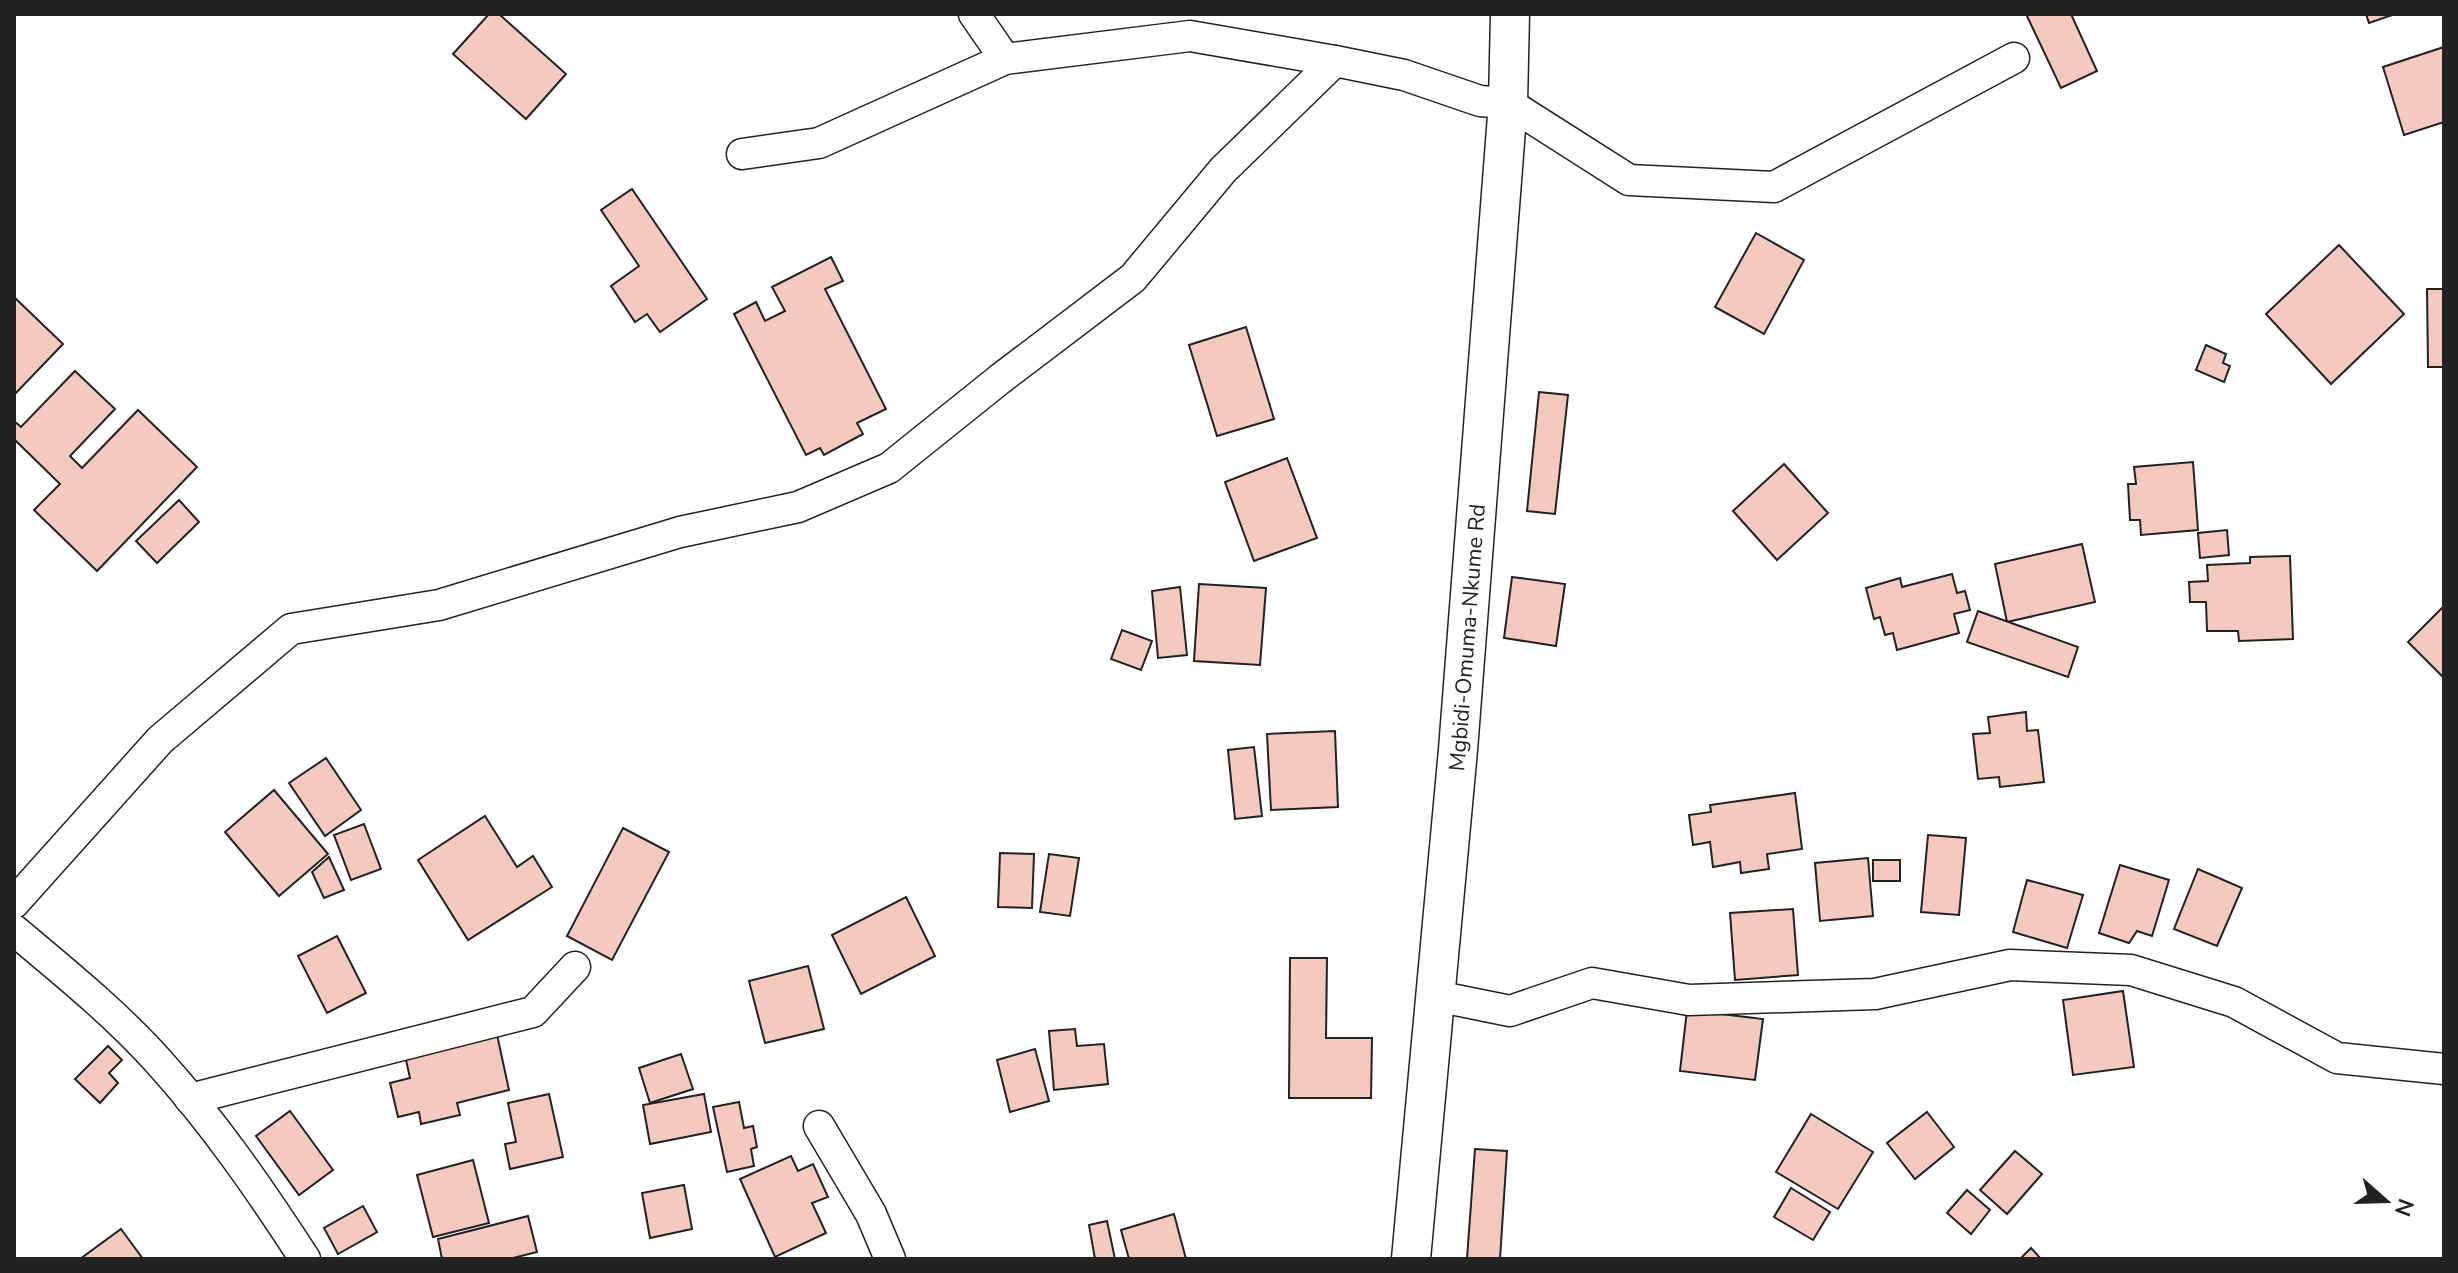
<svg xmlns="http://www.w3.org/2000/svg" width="2458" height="1273" viewBox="0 0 2458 1273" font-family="'Nunito Sans',sans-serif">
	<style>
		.building { fill: #f3c9c0; stroke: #222; stroke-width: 2 }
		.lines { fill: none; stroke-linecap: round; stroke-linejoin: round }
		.minor-casing { stroke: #222; stroke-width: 33 }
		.tertiary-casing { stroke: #222; stroke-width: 41 }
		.minor { stroke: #fff; stroke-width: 30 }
		.tertiary { stroke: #fff; stroke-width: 38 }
		.labels { text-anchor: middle; stroke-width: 6; stroke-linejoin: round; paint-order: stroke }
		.street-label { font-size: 22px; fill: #222; stroke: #fff }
	</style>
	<rect width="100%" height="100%" fill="#fff"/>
	<g class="building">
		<path d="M 489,14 L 499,14 L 566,74 L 526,119 L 453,54 Z"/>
		<path d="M 2026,14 L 2071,14 L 2097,71 L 2061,88 Z"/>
		<path d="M 2366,14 L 2395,14 L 2369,23 Z"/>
		<path d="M 2444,47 L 2444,122 L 2404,135 L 2383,67 Z"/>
		<path d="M 632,189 L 707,299 L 660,332 L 647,314 L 635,322 L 611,286 L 639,266 L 601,210 Z"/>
		<path d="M 1756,233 L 1804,260 L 1764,334 L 1715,307 Z"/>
		<path d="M 2339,245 L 2404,314 L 2331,384 L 2266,314 Z"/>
		<path d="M 831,257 L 843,281 L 825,289 L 886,409 L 857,423 L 863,434 L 824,455 L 820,448 L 806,455 L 734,314 L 756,302 L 765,321 L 785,311 L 772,287 Z"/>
		<path d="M 2427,289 L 2444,289 L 2444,367 L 2428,367 Z"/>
		<path d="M 14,297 L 63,344 L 14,395 Z"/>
		<path d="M 1246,327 L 1274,419 L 1217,436 L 1189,345 Z"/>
		<path d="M 2206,345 L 2226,354 L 2223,363 L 2230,366 L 2224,382 L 2196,370 Z"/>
		<path d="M 75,371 L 115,409 L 70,456 L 82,468 L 138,410 L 197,467 L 97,571 L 34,510 L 60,484 L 14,439 L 14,421 L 21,427 Z"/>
		<path d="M 1539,392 L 1568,395 L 1555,514 L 1527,511 Z"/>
		<path d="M 1287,458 L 1317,538 L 1254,561 L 1225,482 Z"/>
		<path d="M 2193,462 L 2198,530 L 2141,535 L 2140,520 L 2130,520 L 2128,484 L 2136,484 L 2134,467 Z"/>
		<path d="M 1784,464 L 1828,513 L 1777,560 L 1733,511 Z"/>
		<path d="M 179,500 L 199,522 L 157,563 L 136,541 Z"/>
		<path d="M 2227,530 L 2229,555 L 2200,558 L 2198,533 Z"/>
		<path d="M 2082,544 L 2095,602 L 2007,622 L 1995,564 Z"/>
		<path d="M 2290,556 L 2293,639 L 2239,641 L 2238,631 L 2207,631 L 2206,602 L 2190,602 L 2189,582 L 2208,581 L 2207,565 L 2250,563 L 2250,557 Z"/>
		<path d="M 1952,574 L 1957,593 L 1965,591 L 1970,610 L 1954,614 L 1959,633 L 1897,650 L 1893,633 L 1885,635 L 1880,617 L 1874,619 L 1866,588 L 1900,578 L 1902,587 Z"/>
		<path d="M 1512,577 L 1565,584 L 1556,646 L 1504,638 Z"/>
		<path d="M 1199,584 L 1266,588 L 1260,665 L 1194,661 Z"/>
		<path d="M 1180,587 L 1187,655 L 1158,658 L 1152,591 Z"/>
		<path d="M 2444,606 L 2444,678 L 2408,642 Z"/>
		<path d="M 1978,611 L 2078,647 L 2068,677 L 1967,642 Z"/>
		<path d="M 1122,630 L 1152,641 L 1141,670 L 1111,659 Z"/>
		<path d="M 2026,712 L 2027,731 L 2038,730 L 2044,782 L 2000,787 L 1999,777 L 1978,779 L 1973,734 L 1990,733 L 1988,717 Z"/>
		<path d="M 1335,731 L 1338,807 L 1271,810 L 1267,734 Z"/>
		<path d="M 1254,747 L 1262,816 L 1235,819 L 1228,750 Z"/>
		<path d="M 326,758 L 361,810 L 325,836 L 289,783 Z"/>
		<path d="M 274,790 L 328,854 L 279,896 L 225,832 Z"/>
		<path d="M 1795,793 L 1802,849 L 1767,854 L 1769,869 L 1741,873 L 1740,862 L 1713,867 L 1710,842 L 1693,845 L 1689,815 L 1711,812 L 1710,805 Z"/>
		<path d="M 485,816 L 517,867 L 533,856 L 552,887 L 468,940 L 418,860 Z"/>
		<path d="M 364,824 L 381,869 L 351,880 L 334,835 Z"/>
		<path d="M 623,828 L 669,852 L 612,960 L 567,936 Z"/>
		<path d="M 1928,835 L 1966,838 L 1959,915 L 1921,912 Z"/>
		<path d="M 1000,853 L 1034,854 L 1032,908 L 998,907 Z"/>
		<path d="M 1049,854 L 1079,858 L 1070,916 L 1040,912 Z"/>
		<path d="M 329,857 L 344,890 L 324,898 L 312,872 Z"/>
		<path d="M 1868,858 L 1873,916 L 1820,921 L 1815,863 Z"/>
		<rect x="1873" y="860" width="27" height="21"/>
		<path d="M 2120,865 L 2169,880 L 2152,936 L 2137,931 L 2129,943 L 2099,933 Z"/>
		<path d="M 2198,869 L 2242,888 L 2217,946 L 2174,929 Z"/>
		<path d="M 2027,880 L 2083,895 L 2067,948 L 2013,932 Z"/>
		<path d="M 906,897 L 935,956 L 861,994 L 832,935 Z"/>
		<path d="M 1793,909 L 1798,975 L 1735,980 L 1730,913 Z"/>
		<path d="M 337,936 L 366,993 L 327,1013 L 298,956 Z"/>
		<path d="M 1290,958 L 1327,958 L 1326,1038 L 1372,1038 L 1371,1098 L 1289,1098 Z"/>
		<path d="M 808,966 L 824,1029 L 765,1043 L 749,981 Z"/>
		<path d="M 2123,991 L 2134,1067 L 2073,1075 L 2063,1000 Z"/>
		<path d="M 1687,1010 L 1763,1019 L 1755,1080 L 1680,1071 Z"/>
		<path d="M 1075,1029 L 1077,1046 L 1104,1044 L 1108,1084 L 1054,1090 L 1049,1031 Z"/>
		<path d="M 496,1030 L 509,1090 L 457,1103 L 460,1115 L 421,1124 L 419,1112 L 398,1117 L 390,1083 L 410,1078 L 404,1051 Z"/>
		<path d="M 108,1046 L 122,1060 L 109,1073 L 118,1083 L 100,1103 L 75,1079 Z"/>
		<path d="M 1035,1049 L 1049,1101 L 1010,1112 L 997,1060 Z"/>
		<path d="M 681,1054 L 693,1089 L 650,1103 L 639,1068 Z"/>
		<path d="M 549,1094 L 563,1157 L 510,1169 L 505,1144 L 516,1142 L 508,1103 Z"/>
		<path d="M 704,1094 L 711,1132 L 650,1144 L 643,1105 Z"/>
		<path d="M 739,1102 L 744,1128 L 753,1126 L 757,1147 L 751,1149 L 754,1166 L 727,1172 L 713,1107 Z"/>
		<path d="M 290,1111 L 333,1170 L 299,1195 L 256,1136 Z"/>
		<path d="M 1927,1112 L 1954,1147 L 1915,1179 L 1887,1143 Z"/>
		<path d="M 1811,1114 L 1873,1152 L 1838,1209 L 1776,1172 Z"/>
		<path d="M 1475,1149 L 1507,1151 L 1500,1259 L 1467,1259 Z"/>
		<path d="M 2015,1151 L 2042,1174 L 2007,1214 L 1980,1190 Z"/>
		<path d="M 791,1156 L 798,1171 L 813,1164 L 828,1197 L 812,1203 L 826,1233 L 775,1257 L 740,1179 Z"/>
		<path d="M 473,1160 L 489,1223 L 433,1237 L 417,1175 Z"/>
		<path d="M 684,1185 L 692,1229 L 650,1238 L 642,1193 Z"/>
		<path d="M 1791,1188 L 1830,1212 L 1813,1240 L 1774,1217 Z"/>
		<path d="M 1967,1190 L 1990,1210 L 1971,1234 L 1947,1213 Z"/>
		<path d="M 363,1206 L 377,1232 L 338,1254 L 324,1228 Z"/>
		<path d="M 1174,1214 L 1186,1259 L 1129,1259 L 1121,1230 Z"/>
		<path d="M 528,1216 L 537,1252 L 509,1259 L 442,1259 L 438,1239 Z"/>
		<path d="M 1107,1221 L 1115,1259 L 1095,1259 L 1089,1225 Z"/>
		<path d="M 121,1229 L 143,1259 L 80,1259 Z"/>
		<path d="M 2031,1248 L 2041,1259 L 2020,1259 Z"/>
	</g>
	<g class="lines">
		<defs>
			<g id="minor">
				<path d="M 974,14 L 1005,59"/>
				<path d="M 1335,61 L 1404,75 L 1480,101 L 1508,103 L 1629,180 L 1774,187 L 2014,58"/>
				<path d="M 14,903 L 160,740 L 291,629 L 439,605 L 680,532 L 798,507 L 889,468 L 1000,379 L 1133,278 L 1223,170 L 1335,61 L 1190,36 L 1005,59 L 819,143 L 742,154"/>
				<path d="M 14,930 C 64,972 115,1013 159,1062 C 214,1123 261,1191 305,1259"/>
				<path d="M 1436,996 L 1510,1011 L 1592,983 L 1689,1000 L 1875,994 L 2010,965 L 2131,970 L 2234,1002 L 2337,1058 L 2444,1069"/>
				<path d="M 190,1099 L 533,1012 L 575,967"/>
				<path d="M 819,1126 L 871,1214 L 890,1259"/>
			</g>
			<g id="tertiary">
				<path id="s1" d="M 1411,1259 L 1458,750 L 1508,103 L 1510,14"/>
			</g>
		</defs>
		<use href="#minor" class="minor-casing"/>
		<use href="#tertiary" class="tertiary-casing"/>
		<use href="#minor" class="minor"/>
		<use href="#tertiary" class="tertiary"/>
	</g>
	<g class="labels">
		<g class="street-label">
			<text dy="8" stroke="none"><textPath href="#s1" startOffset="624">Mgbidi-Omuma-Nkume Rd</textPath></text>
		</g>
	</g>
	<rect width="2458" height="1273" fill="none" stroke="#222222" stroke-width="32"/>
	<g transform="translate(2386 1201) rotate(110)" stroke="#ffffff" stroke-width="6" paint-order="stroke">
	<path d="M0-6L14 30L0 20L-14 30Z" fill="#222222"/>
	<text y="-12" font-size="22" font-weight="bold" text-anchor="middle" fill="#222222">N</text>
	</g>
</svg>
